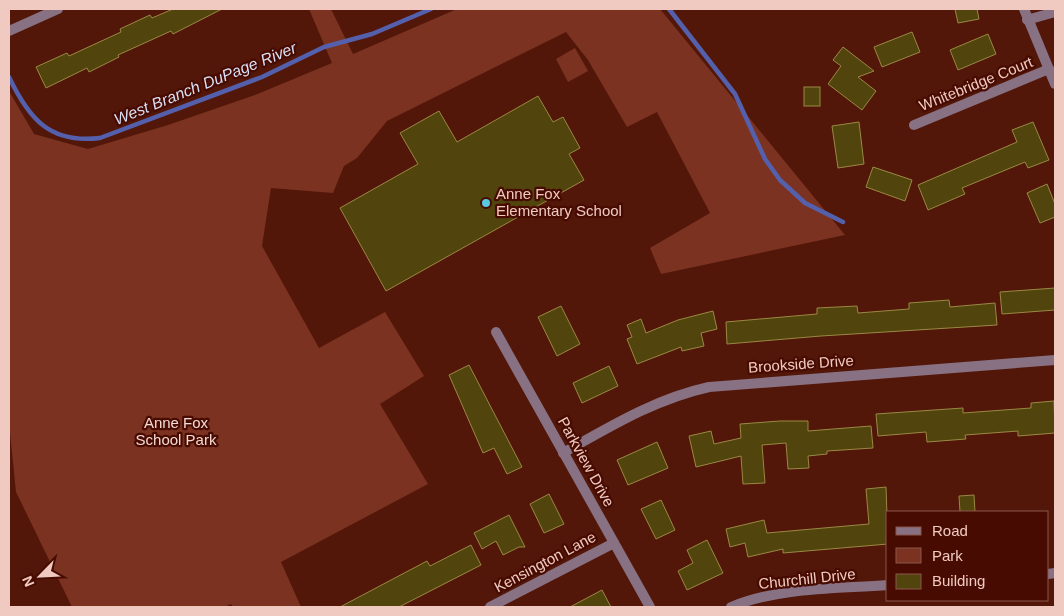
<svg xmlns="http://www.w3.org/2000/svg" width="1064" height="616" viewBox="0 0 1064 616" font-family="Helvetica,sans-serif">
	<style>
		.green { fill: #7b3220 }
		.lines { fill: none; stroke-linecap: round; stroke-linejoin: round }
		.stream { stroke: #5460ac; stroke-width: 4.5 }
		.building { fill: #52440d; stroke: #9a8844 }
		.minor { stroke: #897184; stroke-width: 10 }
		.poi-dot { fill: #57c9e2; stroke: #470b01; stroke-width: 2 }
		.labels { text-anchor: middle; stroke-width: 4.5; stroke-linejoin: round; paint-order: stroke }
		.street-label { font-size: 15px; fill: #f0cac0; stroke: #470b01 }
		.poi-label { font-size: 15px; fill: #f0cac0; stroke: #470b01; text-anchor: start }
		.park-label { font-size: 15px; fill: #f3d9d3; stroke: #470b01 }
		.water-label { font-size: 16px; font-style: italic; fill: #d9dff5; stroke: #470b01 }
	</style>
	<rect width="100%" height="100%" fill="#521709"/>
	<g class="green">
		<path d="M 309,9 L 331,9 L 353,54 L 457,9 L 660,9 L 845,235 L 661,274 L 650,248 L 710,213 L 657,112 L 627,127 L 588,60 L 566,32 L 387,121 L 357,158 L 344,166 L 333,193 L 271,188 L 262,246 L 319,348 L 385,312 L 424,376 L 380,404 L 428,484 L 281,562 L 301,607 L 233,607 L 231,604 L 224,607 L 72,607 L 16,492 L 9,423 L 9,91 L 34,134 L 88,149 L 168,125 L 255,95 L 332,63 Z"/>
		<path d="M 575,48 L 588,71 L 568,82 L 556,59 Z"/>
	</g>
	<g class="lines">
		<g class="stream">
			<path d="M 669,9 L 735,94 L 765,159 L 780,180 L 805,203 L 843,222"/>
			<path d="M 9,77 C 29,119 50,144 100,138 L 262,77 L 324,47 L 372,34 L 431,9"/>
		</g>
	</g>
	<g class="building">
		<path d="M 173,9 L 222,9 L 173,34 L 171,31 L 118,55 L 119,57 L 89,72 L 87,68 L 46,88 L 36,67 L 67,53 L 69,56 L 121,32 L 120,29 L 150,15 L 152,18 Z"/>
		<path d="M 955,9 L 977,9 L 979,19 L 958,23 Z"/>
		<path d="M 912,32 L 920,52 L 882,67 L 874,47 Z"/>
		<path d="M 988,34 L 996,54 L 958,70 L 950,50 Z"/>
		<path d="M 843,47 L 874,71 L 858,77 L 876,91 L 862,110 L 828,84 L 841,66 L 833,60 Z"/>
		<rect x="804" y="87" width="16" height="19"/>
		<path d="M 538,96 L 553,122 L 563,117 L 580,148 L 569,154 L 584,180 L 386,291 L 340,208 L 418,164 L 400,133 L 439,111 L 457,142 Z"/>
		<path d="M 859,122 L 864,164 L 838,168 L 832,126 Z"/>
		<path d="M 1033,122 L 1049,160 L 1028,168 L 1025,162 L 962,188 L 965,194 L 928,210 L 918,185 L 1017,142 L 1012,130 Z"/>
		<path d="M 873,167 L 912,180 L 905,201 L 866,187 Z"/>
		<path d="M 1047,184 L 1055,204 L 1055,217 L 1040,223 L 1027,193 Z"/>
		<path d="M 1055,288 L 1055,310 L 1002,314 L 1000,292 Z"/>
		<path d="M 949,300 L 950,307 L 995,303 L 997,325 L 821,336 L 727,344 L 726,322 L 817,314 L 817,308 L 857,306 L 858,313 L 909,309 L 909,303 Z"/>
		<path d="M 561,306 L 580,344 L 557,356 L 538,317 Z"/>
		<path d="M 713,311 L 717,329 L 701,333 L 704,346 L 682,351 L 681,347 L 637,364 L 627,339 L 632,337 L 627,325 L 641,319 L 646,333 L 678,320 Z"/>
		<path d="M 469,365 L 522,467 L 507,474 L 494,448 L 483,453 L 449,375 Z"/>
		<path d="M 609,366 L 618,386 L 582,403 L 573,383 Z"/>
		<path d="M 1054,401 L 1055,433 L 1018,436 L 1018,431 L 965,435 L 966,439 L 927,442 L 926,432 L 878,436 L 876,414 L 963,408 L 963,413 L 1031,408 L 1031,403 Z"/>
		<path d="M 780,421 L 808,421 L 808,431 L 871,426 L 873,448 L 827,451 L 827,454 L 808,456 L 809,468 L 788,469 L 786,443 L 762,445 L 765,483 L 743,484 L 741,456 L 696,467 L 689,436 L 711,431 L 714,444 L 741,438 L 740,424 Z"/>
		<path d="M 657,442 L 668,468 L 628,485 L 617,460 Z"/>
		<path d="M 886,487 L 888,544 L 783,553 L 783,549 L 748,557 L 745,543 L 730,547 L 726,529 L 764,520 L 767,533 L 869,524 L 866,489 Z"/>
		<path d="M 549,494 L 564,524 L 544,533 L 530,504 Z"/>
		<path d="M 974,495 L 975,512 L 960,512 L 959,496 Z"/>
		<path d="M 661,500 L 675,530 L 656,539 L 641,509 Z"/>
		<path d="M 509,515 L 525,547 L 519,547 L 503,555 L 496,541 L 482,549 L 474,533 Z"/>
		<path d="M 707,540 L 723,573 L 687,590 L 678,571 L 693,563 L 687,550 Z"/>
		<path d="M 471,545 L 481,565 L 399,607 L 340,607 L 427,561 L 430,566 Z"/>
		<path d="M 602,590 L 611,607 L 570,607 Z"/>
	</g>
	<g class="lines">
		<g class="minor">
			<path d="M 1024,9 L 1055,84"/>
			<path d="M 1027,20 L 1055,12"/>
			<path d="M 9,31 L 58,9"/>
			<path d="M 914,125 L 1049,69"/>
			<path d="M 496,332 L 650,607"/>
			<path d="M 563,453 C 611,426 655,399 709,387 L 1055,360"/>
			<path d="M 1048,574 L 1055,573"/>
			<path d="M 490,607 L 614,543"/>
			<path d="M 731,607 C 779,587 836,589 888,585"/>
		</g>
	</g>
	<circle class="poi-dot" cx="486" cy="203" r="5"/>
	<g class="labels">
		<g class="street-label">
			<text transform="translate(976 84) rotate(-22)" y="5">Whitebridge Court</text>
			<text transform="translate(801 364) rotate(-4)" y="5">Brookside Drive</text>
			<text transform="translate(586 462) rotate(61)" y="5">Parkview Drive</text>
			<text transform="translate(545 562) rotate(-28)" y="5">Kensington Lane</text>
			<text transform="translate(807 579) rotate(-6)" y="5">Churchill Drive</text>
		</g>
		<g class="poi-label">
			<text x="496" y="199">Anne Fox<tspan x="496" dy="17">Elementary School</tspan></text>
		</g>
		<g class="park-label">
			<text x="176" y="428">Anne Fox<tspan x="176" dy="17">School Park</tspan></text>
		</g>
		<g class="water-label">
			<text transform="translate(205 83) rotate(-22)" y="6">West Branch DuPage River</text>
		</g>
	</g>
	<rect width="1064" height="616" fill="none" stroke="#f0cac0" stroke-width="20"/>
	<rect x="886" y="511" width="162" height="90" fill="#470b01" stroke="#8b574d"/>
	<rect x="896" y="527" width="25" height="8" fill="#897184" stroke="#8b574d"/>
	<text x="932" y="536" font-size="15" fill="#f0cac0">Road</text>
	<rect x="896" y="548" width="25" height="15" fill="#7b3220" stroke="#8b574d"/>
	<text x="932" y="561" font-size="15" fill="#f0cac0">Park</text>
	<rect x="896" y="574" width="25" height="15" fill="#52440d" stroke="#8b574d"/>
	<text x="932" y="586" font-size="15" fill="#f0cac0">Building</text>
	<g transform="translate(40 576) rotate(246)" stroke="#470b01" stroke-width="4" paint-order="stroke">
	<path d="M0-4L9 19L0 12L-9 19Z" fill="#f0cac0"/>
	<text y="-8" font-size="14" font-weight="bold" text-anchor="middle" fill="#f0cac0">N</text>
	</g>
</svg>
